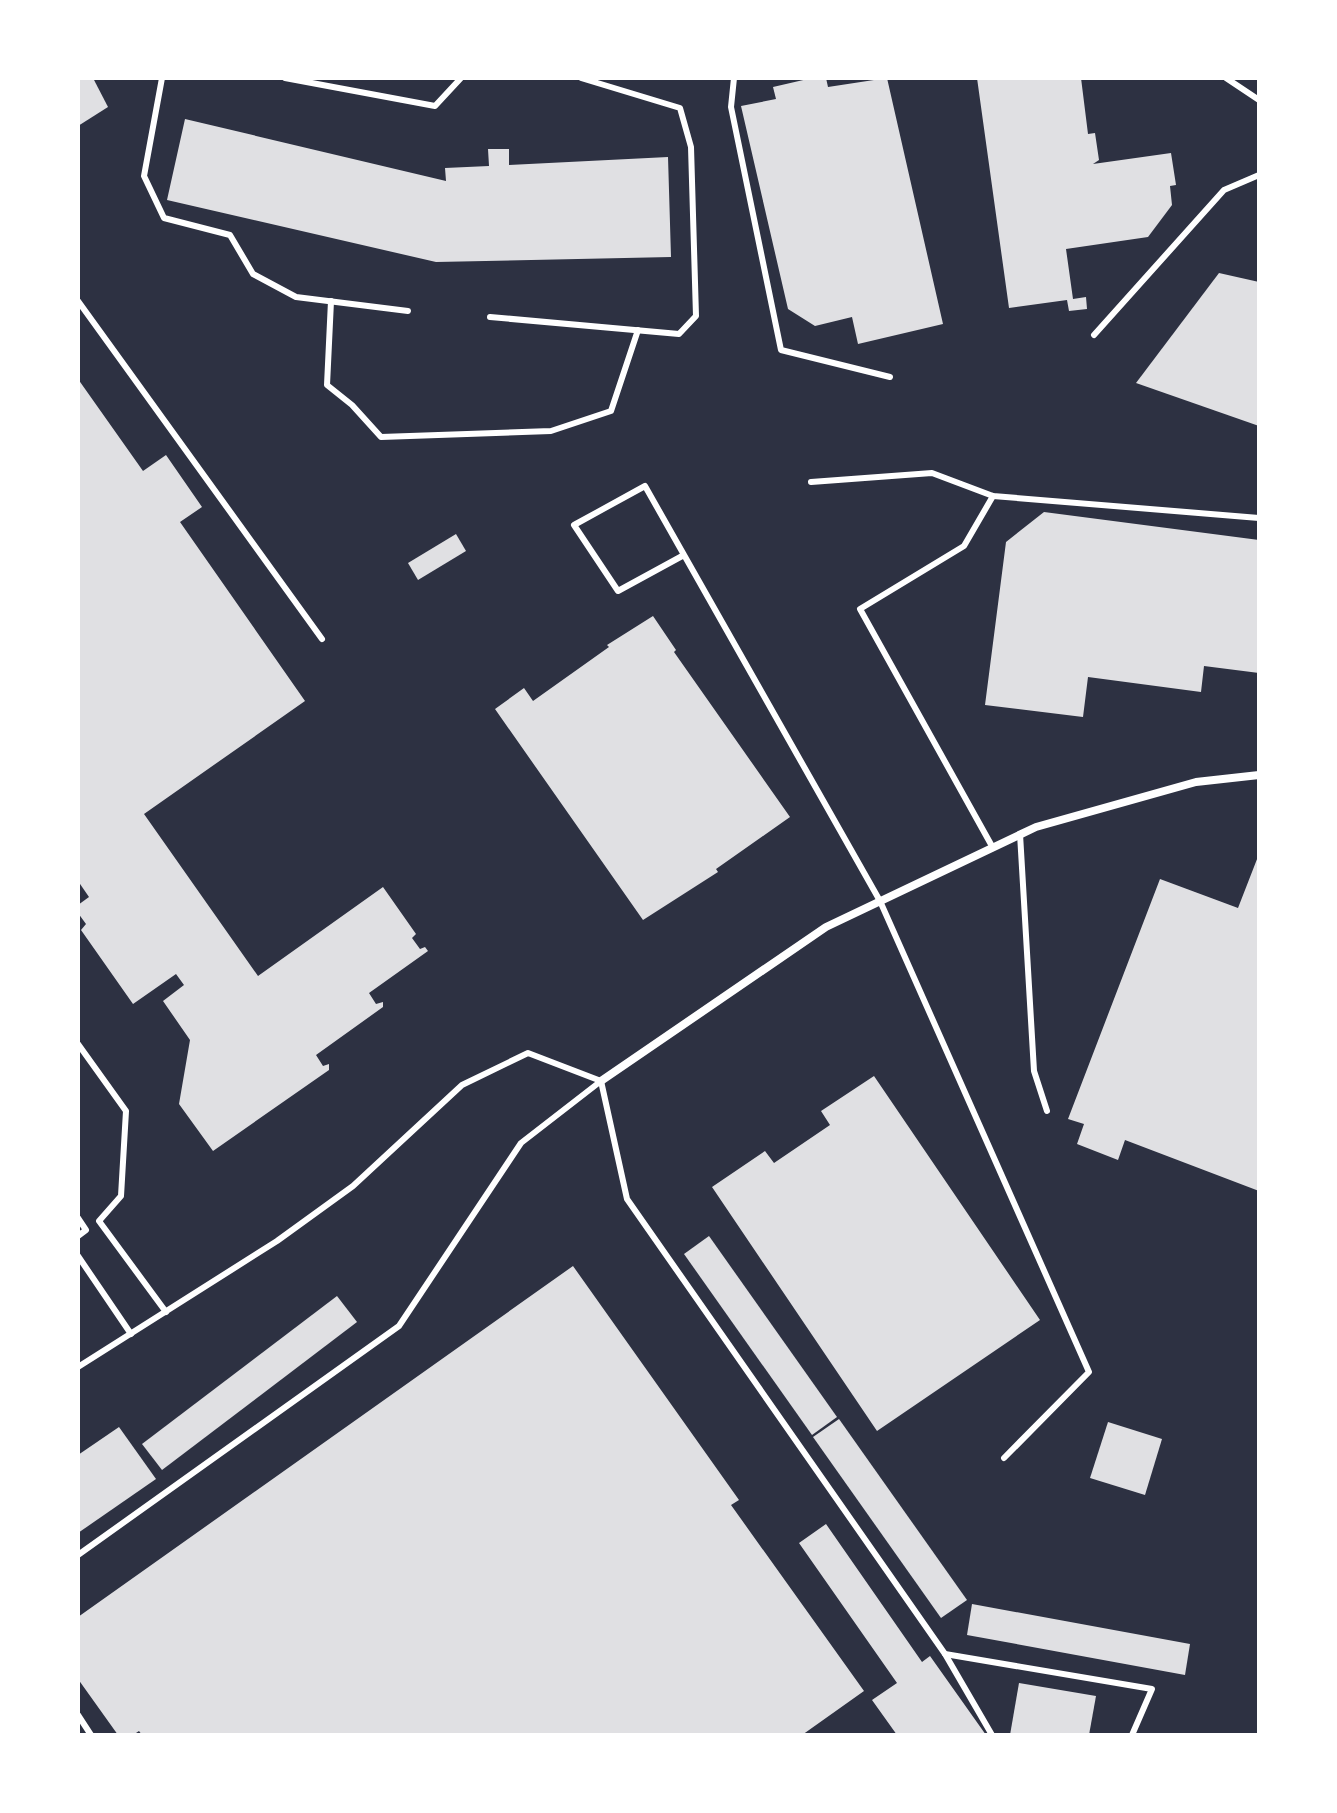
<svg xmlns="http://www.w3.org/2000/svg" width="1337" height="1813" viewBox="0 0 1337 1813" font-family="Rubik,sans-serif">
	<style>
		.building { fill: #e0e0e3 }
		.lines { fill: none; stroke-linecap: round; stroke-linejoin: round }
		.service { stroke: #fff; stroke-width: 6 }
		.minor { stroke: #fff; stroke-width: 8 }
	</style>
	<rect width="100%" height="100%" fill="#2d3142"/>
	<g class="building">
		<path d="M 78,78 L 93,78 L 108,107 L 78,126 Z"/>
		<path d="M 812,78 L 826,78 L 828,87 L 887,78 L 943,324 L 858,344 L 852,317 L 815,326 L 788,309 L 741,106 L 776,99 L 773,87 Z"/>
		<path d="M 977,78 L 1081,78 L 1088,134 L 1095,133 L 1099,160 L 1093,164 L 1171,153 L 1176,185 L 1170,186 L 1172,205 L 1148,237 L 1066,249 L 1073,299 L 1086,297 L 1087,309 L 1069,311 L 1067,300 L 1009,308 Z"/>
		<path d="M 185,119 L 446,181 L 445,168 L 489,166 L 488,149 L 509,149 L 509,165 L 668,157 L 671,257 L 436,262 L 167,200 Z"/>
		<path d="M 1219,273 L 1259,282 L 1259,426 L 1136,383 Z"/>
		<path d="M 78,379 L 143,471 L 166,455 L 202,507 L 180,522 L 305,701 L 144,814 L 258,976 L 383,887 L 416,934 L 412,938 L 420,949 L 425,947 L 428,951 L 369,993 L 376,1004 L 383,1002 L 383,1007 L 316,1055 L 323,1066 L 329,1064 L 329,1070 L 213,1151 L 179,1104 L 190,1040 L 163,1001 L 184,985 L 176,974 L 133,1004 L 81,930 L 86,924 L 78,913 L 78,905 L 89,897 L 78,881 Z"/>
		<path d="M 1044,512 L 1259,540 L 1259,673 L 1204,666 L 1201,692 L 1088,677 L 1083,717 L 985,705 L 1006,542 Z"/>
		<path d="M 456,534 L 466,551 L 418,580 L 408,563 Z"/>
		<path d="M 653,616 L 676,650 L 674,652 L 790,817 L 716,869 L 718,872 L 643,920 L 495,709 L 524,688 L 533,701 L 609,647 L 607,645 Z"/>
		<path d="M 1259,854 L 1259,1191 L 1125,1140 L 1118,1160 L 1077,1144 L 1084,1124 L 1068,1119 L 1160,879 L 1238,908 Z"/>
		<path d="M 874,1076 L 1040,1320 L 877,1431 L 712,1187 L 765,1151 L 774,1163 L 830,1125 L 821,1111 Z"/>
		<path d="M 709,1236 L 837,1417 L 812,1435 L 684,1254 Z"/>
		<path d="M 573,1266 L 739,1500 L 731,1505 L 864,1691 L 802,1735 L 142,1735 L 139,1731 L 133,1735 L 118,1735 L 78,1679 L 78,1617 Z"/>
		<path d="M 337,1296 L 357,1322 L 162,1470 L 142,1444 Z"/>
		<path d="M 839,1419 L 967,1600 L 941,1618 L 813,1437 Z"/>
		<path d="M 1108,1422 L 1162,1439 L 1145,1495 L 1090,1478 Z"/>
		<path d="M 119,1427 L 156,1479 L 78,1533 L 78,1455 Z"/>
		<path d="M 826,1524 L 922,1662 L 930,1656 L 986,1735 L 897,1735 L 872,1700 L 897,1683 L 799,1543 Z"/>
		<path d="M 972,1604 L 1190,1644 L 1185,1675 L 967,1635 Z"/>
		<path d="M 1019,1683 L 1096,1696 L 1089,1735 L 1010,1735 Z"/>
	</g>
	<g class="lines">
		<g class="service">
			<path d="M 162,78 L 144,176 L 164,218 L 230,235 L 253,274 L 296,297 L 408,311"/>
			<path d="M 285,78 L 435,106 L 461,78"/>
			<path d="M 734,78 L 731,107 L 781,350 L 890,377"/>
			<path d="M 1226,78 L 1259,100"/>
			<path d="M 78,301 L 322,639"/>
			<path d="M 331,301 L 327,385 L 352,405 L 381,437 L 551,431 L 611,411 L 638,330"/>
			<path d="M 490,317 L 679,334 L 696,316 L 691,147 L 680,108 L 581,78"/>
			<path d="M 1094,335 L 1224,190 L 1259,175"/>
			<path d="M 811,482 L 932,473 L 993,496 L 1259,518"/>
			<path d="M 684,555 L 618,591 L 574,525 L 645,486 L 880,901 L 1089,1372 L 1004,1458"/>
			<path d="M 1020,834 L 1034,1071 L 1047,1111"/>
			<path d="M 993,848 L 860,609 L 964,546 L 993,496"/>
			<path d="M 78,1044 L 126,1111 L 121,1196 L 99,1221 L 166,1312"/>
			<path d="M 601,1081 L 627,1199 L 945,1654 L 1152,1689 L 1132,1735"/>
			<path d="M 78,1218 L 86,1230 L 78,1236"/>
			<path d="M 78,1256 L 131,1334"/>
			<path d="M 78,1367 L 277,1241 L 353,1186 L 462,1085 L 528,1053 L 601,1081"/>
			<path d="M 78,1555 L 399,1326 L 521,1143 L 601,1081"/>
			<path d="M 945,1654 L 992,1735"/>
			<path d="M 78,1715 L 91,1735"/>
		</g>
		<path class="minor" d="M 601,1081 L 826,927 L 1036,827 L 1196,782 L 1259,775"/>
	</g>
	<rect width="1337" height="1813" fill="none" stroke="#ffffff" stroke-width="160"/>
</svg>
